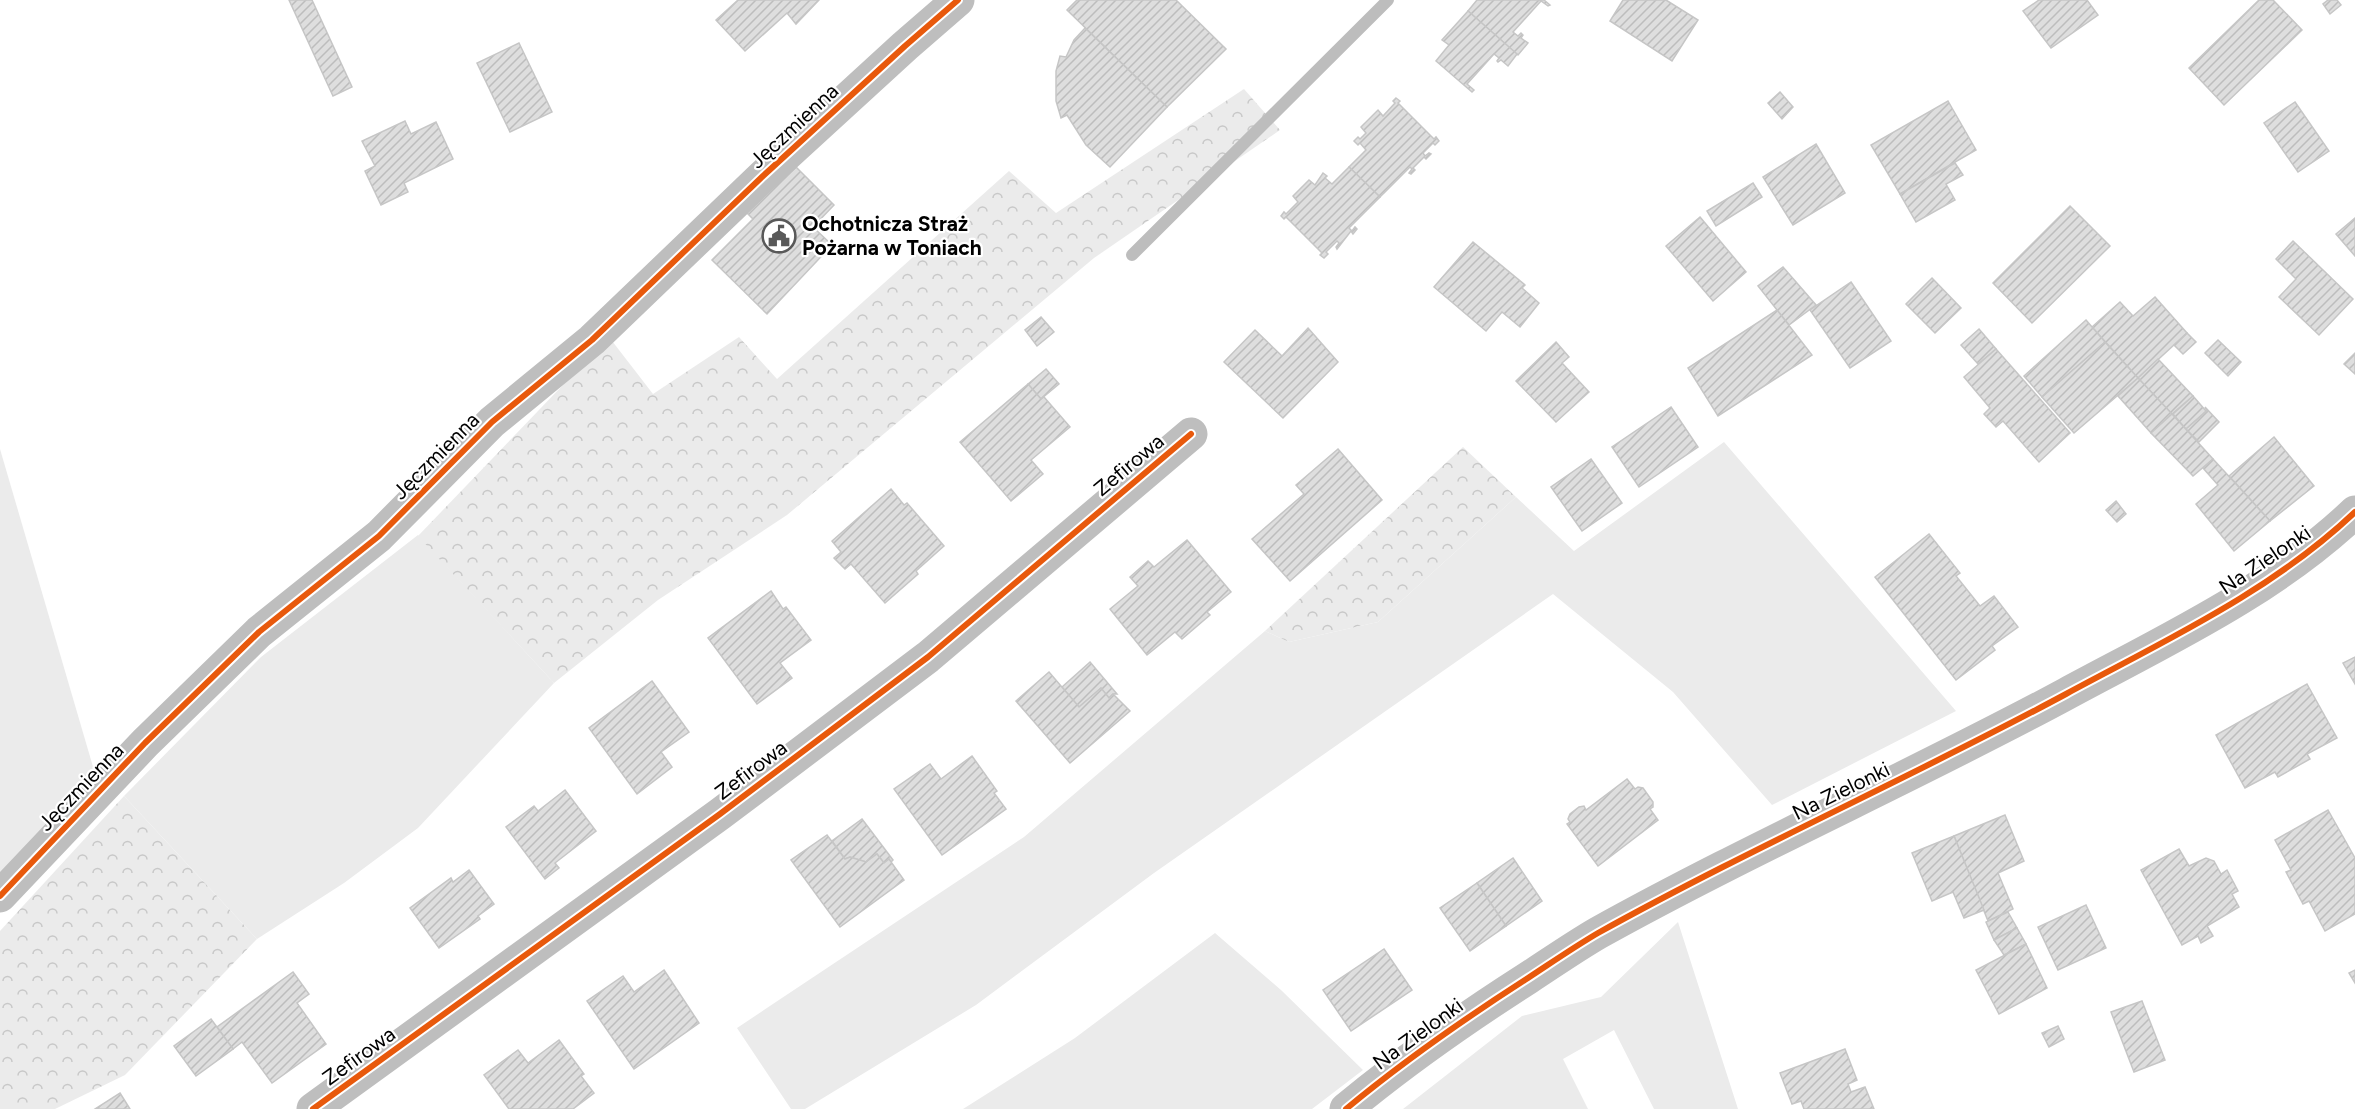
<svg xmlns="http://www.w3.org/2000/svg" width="2355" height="1109" viewBox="0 0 2355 1109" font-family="Figtree,sans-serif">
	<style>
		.grass { fill: #ebebeb }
		.forest { fill: url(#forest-crowns) }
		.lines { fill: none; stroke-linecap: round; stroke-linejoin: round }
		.stream { stroke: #bdbdbd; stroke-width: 12 }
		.building { fill: url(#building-hatch); stroke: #c6c6c6; stroke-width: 1.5 }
		.minor { stroke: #bebebe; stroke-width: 33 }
		.tertiary { stroke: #bebebe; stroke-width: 33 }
		.cycleway-casing { stroke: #fff; stroke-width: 10 }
		.cycleway { stroke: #e8590c; stroke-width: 6 }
		.labels { text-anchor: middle; stroke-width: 4.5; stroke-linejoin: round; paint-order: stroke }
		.street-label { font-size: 21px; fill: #000; stroke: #fff }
		.poi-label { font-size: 21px; font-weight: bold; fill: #000; stroke: #fff; text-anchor: start }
	</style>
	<defs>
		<pattern id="forest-crowns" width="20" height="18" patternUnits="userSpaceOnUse" patternTransform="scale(1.5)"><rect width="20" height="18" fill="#ebebeb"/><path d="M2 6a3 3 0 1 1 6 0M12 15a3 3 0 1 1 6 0" fill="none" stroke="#c8c8c8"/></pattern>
		<pattern id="building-hatch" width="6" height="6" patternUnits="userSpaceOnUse" patternTransform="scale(1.5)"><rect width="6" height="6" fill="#dedede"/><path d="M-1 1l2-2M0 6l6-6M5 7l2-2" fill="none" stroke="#bdbdbd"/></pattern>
	</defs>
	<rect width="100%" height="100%" fill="#fff"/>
	<g class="grass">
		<path d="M 1724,442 L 1956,711 L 1772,805 L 1673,692 L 1553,594 L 1154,873 L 976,1005 L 805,1109 L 791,1109 L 737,1028 L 1024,837 L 1265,631 L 1289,642 L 1378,622 L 1516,497 L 1574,551 Z"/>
		<path d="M 0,449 L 96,777 L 0,884 Z"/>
		<path d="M 418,535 L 554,683 L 418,828 L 344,883 L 257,939 L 124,796 L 261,657 Z"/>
		<path d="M 1678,922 L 1738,1109 L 1654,1109 L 1614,1030 L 1563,1059 L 1588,1109 L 1403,1109 L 1522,1016 L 1601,997 Z"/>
		<path d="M 1215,933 L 1281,990 L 1363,1070 L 1312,1109 L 963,1109 L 1075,1038 Z"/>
	</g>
	<g class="forest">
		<path d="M 1244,89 L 1280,130 L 1094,258 L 787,515 L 658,600 L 554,683 L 418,536 L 609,337 L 653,394 L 739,337 L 777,379 L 1009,171 L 1056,213 Z"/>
		<path d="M 1463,447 L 1516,497 L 1378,622 L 1289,642 L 1265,631 Z"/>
		<path d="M 124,796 L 257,939 L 125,1075 L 55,1109 L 0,1109 L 0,931 Z"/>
	</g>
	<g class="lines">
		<path class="stream" d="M 1132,255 L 1388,0"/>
	</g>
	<g class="building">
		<path d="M 289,0 L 312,0 L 352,87 L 333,96 Z"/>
		<path d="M 738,0 L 819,0 L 796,24 L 787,13 L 745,51 L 716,20 Z"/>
		<path d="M 1077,0 L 1176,0 L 1226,49 L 1167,107 L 1067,10 Z"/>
		<path d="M 1477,0 L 1544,0 L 1550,5 L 1548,6 L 1541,1 L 1513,32 L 1518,36 L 1521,33 L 1523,35 L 1521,38 L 1528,43 L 1518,55 L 1468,11 Z"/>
		<path d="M 1623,0 L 1666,0 L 1698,20 L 1672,61 L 1610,21 Z"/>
		<path d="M 2039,0 L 2087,0 L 2098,15 L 2051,48 L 2023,11 Z"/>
		<path d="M 2259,0 L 2273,0 L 2302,30 L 2224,105 L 2189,68 Z"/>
		<path d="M 2328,0 L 2337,0 L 2341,5 L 2330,14 L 2323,4 Z"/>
		<path d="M 1468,11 L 1517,54 L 1508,66 L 1501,60 L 1498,62 L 1497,61 L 1499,58 L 1494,54 L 1467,84 L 1474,90 L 1472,92 L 1436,61 L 1449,45 L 1442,40 Z"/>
		<path d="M 1085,28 L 1167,107 L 1110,167 L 1086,145 L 1067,115 L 1061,118 L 1056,101 L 1056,71 L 1060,56 L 1066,57 L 1074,40 Z"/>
		<path d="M 519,43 L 552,112 L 510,132 L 477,63 Z"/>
		<path d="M 1780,92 L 1793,107 L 1782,119 L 1768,103 Z"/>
		<path d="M 1396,98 L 1400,101 L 1398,103 L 1434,139 L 1436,137 L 1439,141 L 1435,145 L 1433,143 L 1423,153 L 1425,156 L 1429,153 L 1431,154 L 1426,159 L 1424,157 L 1413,168 L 1415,170 L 1411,174 L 1409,173 L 1412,169 L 1410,167 L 1380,197 L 1349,167 L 1366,150 L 1360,143 L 1358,145 L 1354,141 L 1358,137 L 1360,139 L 1366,133 L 1361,127 L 1378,110 L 1383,116 L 1395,103 L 1393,101 Z"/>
		<path d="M 1948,101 L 1976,150 L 1900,194 L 1871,145 Z"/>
		<path d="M 2295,102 L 2329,151 L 2298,172 L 2264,123 Z"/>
		<path d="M 405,121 L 411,134 L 436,122 L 453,159 L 404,183 L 408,192 L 381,205 L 365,171 L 375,166 L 362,141 Z"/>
		<path d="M 1816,144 L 1845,193 L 1793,225 L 1763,177 Z"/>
		<path d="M 1955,163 L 1963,175 L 1946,184 L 1955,200 L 1916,222 L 1900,194 Z"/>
		<path d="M 793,164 L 834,205 L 813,227 L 832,245 L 767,314 L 712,260 L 753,219 L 746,212 Z"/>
		<path d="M 1349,167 L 1380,197 L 1349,228 L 1352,231 L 1355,227 L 1357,229 L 1353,234 L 1351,231 L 1337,249 L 1336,247 L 1339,243 L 1337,241 L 1326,252 L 1328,254 L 1324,258 L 1320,255 L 1322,253 L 1286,217 L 1284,219 L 1281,216 L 1284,212 L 1286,214 L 1298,202 L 1293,196 L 1309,180 L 1315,185 L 1323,173 L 1327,176 L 1325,178 L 1332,184 Z"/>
		<path d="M 1753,183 L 1762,197 L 1716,226 L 1707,211 Z"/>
		<path d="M 2070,206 L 2110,246 L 2032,323 L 1993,283 Z"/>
		<path d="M 1700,217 L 1746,272 L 1713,301 L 1666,246 Z"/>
		<path d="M 2355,218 L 2355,256 L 2336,234 Z"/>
		<path d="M 2293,241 L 2353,299 L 2319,335 L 2279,297 L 2296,279 L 2276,259 Z"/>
		<path d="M 1473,242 L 1525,285 L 1522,288 L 1539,303 L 1520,327 L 1502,312 L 1486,331 L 1434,287 Z"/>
		<path d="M 1783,267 L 1816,305 L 1789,325 L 1758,286 Z"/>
		<path d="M 1932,278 L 1961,308 L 1935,333 L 1906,304 Z"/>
		<path d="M 1851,282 L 1891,341 L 1850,368 L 1810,310 Z"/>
		<path d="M 2155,297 L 2187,333 L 2138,378 L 2092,327 L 2120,302 L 2133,316 Z"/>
		<path d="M 1777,310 L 1812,355 L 1718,416 L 1688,368 Z"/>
		<path d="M 1041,317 L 1054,332 L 1037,346 L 1025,330 Z"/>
		<path d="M 2086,320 L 2105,342 L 2042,397 L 2024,376 Z"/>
		<path d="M 1308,328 L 1338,362 L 1283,418 L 1224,362 L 1255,330 L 1282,356 Z"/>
		<path d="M 1979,329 L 1996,349 L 1978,364 L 1961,345 Z"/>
		<path d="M 2187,333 L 2196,342 L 2183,354 L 2174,345 Z"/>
		<path d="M 2218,340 L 2241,362 L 2228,376 L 2205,353 Z"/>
		<path d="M 1556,342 L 1569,357 L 1562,363 L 1589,392 L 1556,422 L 1516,381 Z"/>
		<path d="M 2105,342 L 2138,378 L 2074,433 L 2042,397 Z"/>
		<path d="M 1996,349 L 2070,433 L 2039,462 L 2003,421 L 1996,427 L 1984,414 L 1990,408 L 1964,377 Z"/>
		<path d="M 2355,353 L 2355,374 L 2344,364 Z"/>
		<path d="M 2158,359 L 2193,396 L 2172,414 L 2138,378 Z"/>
		<path d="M 1046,369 L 1059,384 L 1041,399 L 1028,384 Z"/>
		<path d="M 2138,378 L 2172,414 L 2151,433 L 2118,396 Z"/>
		<path d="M 1028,384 L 1041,399 L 1044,397 L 1070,427 L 1031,460 L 1043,474 L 1011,501 L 960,442 Z"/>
		<path d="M 2193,396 L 2206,411 L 2186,429 L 2173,414 Z"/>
		<path d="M 1671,407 L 1698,447 L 1639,487 L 1612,447 Z"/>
		<path d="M 2205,407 L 2219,422 L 2199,442 L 2186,429 L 2207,411 Z"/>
		<path d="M 2172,414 L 2213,459 L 2193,476 L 2151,433 Z"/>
		<path d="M 2274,437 L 2314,486 L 2270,521 L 2229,476 Z"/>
		<path d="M 1338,449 L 1382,500 L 1290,581 L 1252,539 L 1304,494 L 1296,485 Z"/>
		<path d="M 1591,459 L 1622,503 L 1582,531 L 1551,487 Z"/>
		<path d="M 2213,459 L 2270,521 L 2234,551 L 2196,504 L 2218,485 L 2203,468 Z"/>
		<path d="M 891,489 L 904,505 L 907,503 L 944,546 L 916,571 L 918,574 L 885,603 L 851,564 L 845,569 L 834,558 L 841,552 L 832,541 Z"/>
		<path d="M 2116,501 L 2126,514 L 2117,522 L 2106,510 Z"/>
		<path d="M 1929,534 L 1960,573 L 1956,576 L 1980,606 L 1994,596 L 2018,627 L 1992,646 L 1995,650 L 1956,680 L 1875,577 Z"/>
		<path d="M 1187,540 L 1231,592 L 1207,612 L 1210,615 L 1182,639 L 1175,632 L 1147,655 L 1110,609 L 1138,586 L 1130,577 L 1148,561 L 1154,567 Z"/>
		<path d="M 771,591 L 783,609 L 786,607 L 811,640 L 780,663 L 792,678 L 757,704 L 708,638 Z"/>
		<path d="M 2355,657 L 2355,684 L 2343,663 Z"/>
		<path d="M 1090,662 L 1117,694 L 1113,694 L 1109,698 L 1101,688 L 1079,707 L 1062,687 Z"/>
		<path d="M 1049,672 L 1079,707 L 1101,688 L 1109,698 L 1113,694 L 1130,711 L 1070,763 L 1016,701 Z"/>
		<path d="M 652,681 L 689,732 L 661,752 L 672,767 L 637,794 L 589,728 Z"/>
		<path d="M 2307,684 L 2337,738 L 2307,754 L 2310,759 L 2278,777 L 2275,772 L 2245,788 L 2216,735 Z"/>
		<path d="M 972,756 L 997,791 L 994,793 L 1006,809 L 942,855 L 894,789 L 930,764 L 941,779 Z"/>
		<path d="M 1627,779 L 1635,789 L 1638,787 L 1643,788 L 1653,802 L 1653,807 L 1650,809 L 1658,820 L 1598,866 L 1567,824 L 1570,822 L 1568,819 L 1570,814 L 1579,807 L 1584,806 L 1586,810 Z"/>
		<path d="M 565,790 L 596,831 L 555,863 L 559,868 L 545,879 L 506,827 L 534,806 L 538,811 Z"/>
		<path d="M 2328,810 L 2355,858 L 2355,914 L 2325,931 L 2309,901 L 2303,904 L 2286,872 L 2291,870 L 2275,840 Z"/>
		<path d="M 2005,815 L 2024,861 L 1998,873 L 2013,909 L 1988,921 L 1954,836 Z"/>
		<path d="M 862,819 L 893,860 L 891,862 L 889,859 L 884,863 L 877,854 L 866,862 L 850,857 L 845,859 L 832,841 Z"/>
		<path d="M 827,835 L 845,859 L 850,857 L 866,862 L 877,854 L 884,863 L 889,859 L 904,880 L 840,927 L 791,860 Z"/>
		<path d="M 1954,836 L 1984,910 L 1964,918 L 1953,892 L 1932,901 L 1912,853 Z"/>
		<path d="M 2179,849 L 2189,866 L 2206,858 L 2214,861 L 2221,874 L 2227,870 L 2238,891 L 2232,894 L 2239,907 L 2207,926 L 2213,936 L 2201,943 L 2198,936 L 2182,945 L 2141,870 Z"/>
		<path d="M 1513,858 L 1542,901 L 1506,926 L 1477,883 Z"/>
		<path d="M 469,870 L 494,904 L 478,916 L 480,919 L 439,948 L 410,908 L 451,878 L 453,882 Z"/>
		<path d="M 1477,883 L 1506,926 L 1470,951 L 1440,908 Z"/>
		<path d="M 2086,905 L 2106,948 L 2058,970 L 2038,927 Z"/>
		<path d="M 2008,912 L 2017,928 L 1994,940 L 1986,922 Z"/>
		<path d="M 2017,928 L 2026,944 L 2004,955 L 1994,940 Z"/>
		<path d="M 2026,944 L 2047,988 L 1999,1014 L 1976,970 Z"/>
		<path d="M 1384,949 L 1412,990 L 1351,1031 L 1323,990 Z"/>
		<path d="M 664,970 L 699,1023 L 634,1069 L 587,1001 L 623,976 L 634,992 Z"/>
		<path d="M 2355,970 L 2355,983 L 2349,973 Z"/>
		<path d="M 293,972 L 309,994 L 297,1003 L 326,1044 L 272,1083 L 242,1042 L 233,1049 L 217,1027 Z"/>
		<path d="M 2142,1001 L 2165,1060 L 2134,1072 L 2111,1012 Z"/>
		<path d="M 211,1019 L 233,1049 L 196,1076 L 174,1046 Z"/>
		<path d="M 2058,1026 L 2064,1039 L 2049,1047 L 2042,1033 Z"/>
		<path d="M 559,1040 L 584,1074 L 581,1076 L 594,1093 L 573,1109 L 509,1109 L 484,1075 L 518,1050 L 528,1063 Z"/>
		<path d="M 1845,1049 L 1857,1080 L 1848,1084 L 1851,1092 L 1865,1087 L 1874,1109 L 1804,1109 L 1801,1101 L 1792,1104 L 1780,1073 Z"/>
		<path d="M 120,1093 L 130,1109 L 95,1109 Z"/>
	</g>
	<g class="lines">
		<g class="minor">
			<path d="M 0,896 L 145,743 L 259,632 L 379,536 L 492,422 L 592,340 L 763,176 L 905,46 L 958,0"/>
			<path d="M 313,1109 L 720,814 L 928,657 L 1191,434"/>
		</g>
		<path class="tertiary" d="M 1346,1109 C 1405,1060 1464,1019 1528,978 C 1551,963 1574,947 1598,933 C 1751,848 1912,777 2066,694 C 2166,640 2272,591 2355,512"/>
		<defs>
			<g id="cycleway">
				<path d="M 0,896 L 145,743 L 259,632 L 379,536 L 492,422 L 592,340 L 763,176 L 905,46 L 958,0"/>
				<path d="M 313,1109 L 720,814 L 928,657 L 1191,434"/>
				<path d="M 1346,1109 C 1405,1060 1464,1019 1528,978 C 1551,963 1574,947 1598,933 C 1751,848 1912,777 2066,694 C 2166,640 2272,591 2355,512"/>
			</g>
		</defs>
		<use href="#cycleway" class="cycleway-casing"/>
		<use href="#cycleway" class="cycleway"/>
	</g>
	<defs>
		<symbol id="civic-ring" viewBox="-11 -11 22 22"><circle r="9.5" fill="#fff" stroke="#595959" stroke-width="1.5"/><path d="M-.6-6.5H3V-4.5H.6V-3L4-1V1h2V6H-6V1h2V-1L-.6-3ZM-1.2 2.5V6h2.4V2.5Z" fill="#595959"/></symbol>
	</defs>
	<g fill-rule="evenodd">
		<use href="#civic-ring" x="760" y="217" width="38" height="38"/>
	</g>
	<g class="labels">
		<g class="street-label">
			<text transform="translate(794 126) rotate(-43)" y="7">Jęczmienna</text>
			<text transform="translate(436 456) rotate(-45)" y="7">Jęczmienna</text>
			<text transform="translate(1129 465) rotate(-40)" y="7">Zefirowa</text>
			<text transform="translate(2265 560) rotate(-34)" y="7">Na Zielonki</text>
			<text transform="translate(751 770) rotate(-37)" y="7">Zefirowa</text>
			<text transform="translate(81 787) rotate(-46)" y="7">Jęczmienna</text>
			<text transform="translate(1841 791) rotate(-26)" y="7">Na Zielonki</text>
			<text transform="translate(1418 1034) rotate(-36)" y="7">Na Zielonki</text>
			<text transform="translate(359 1056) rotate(-36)" y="7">Zefirowa</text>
		</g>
		<g class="poi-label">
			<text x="802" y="231">Ochotnicza Straż<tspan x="802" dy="24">Pożarna w Toniach</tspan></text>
		</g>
	</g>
</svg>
